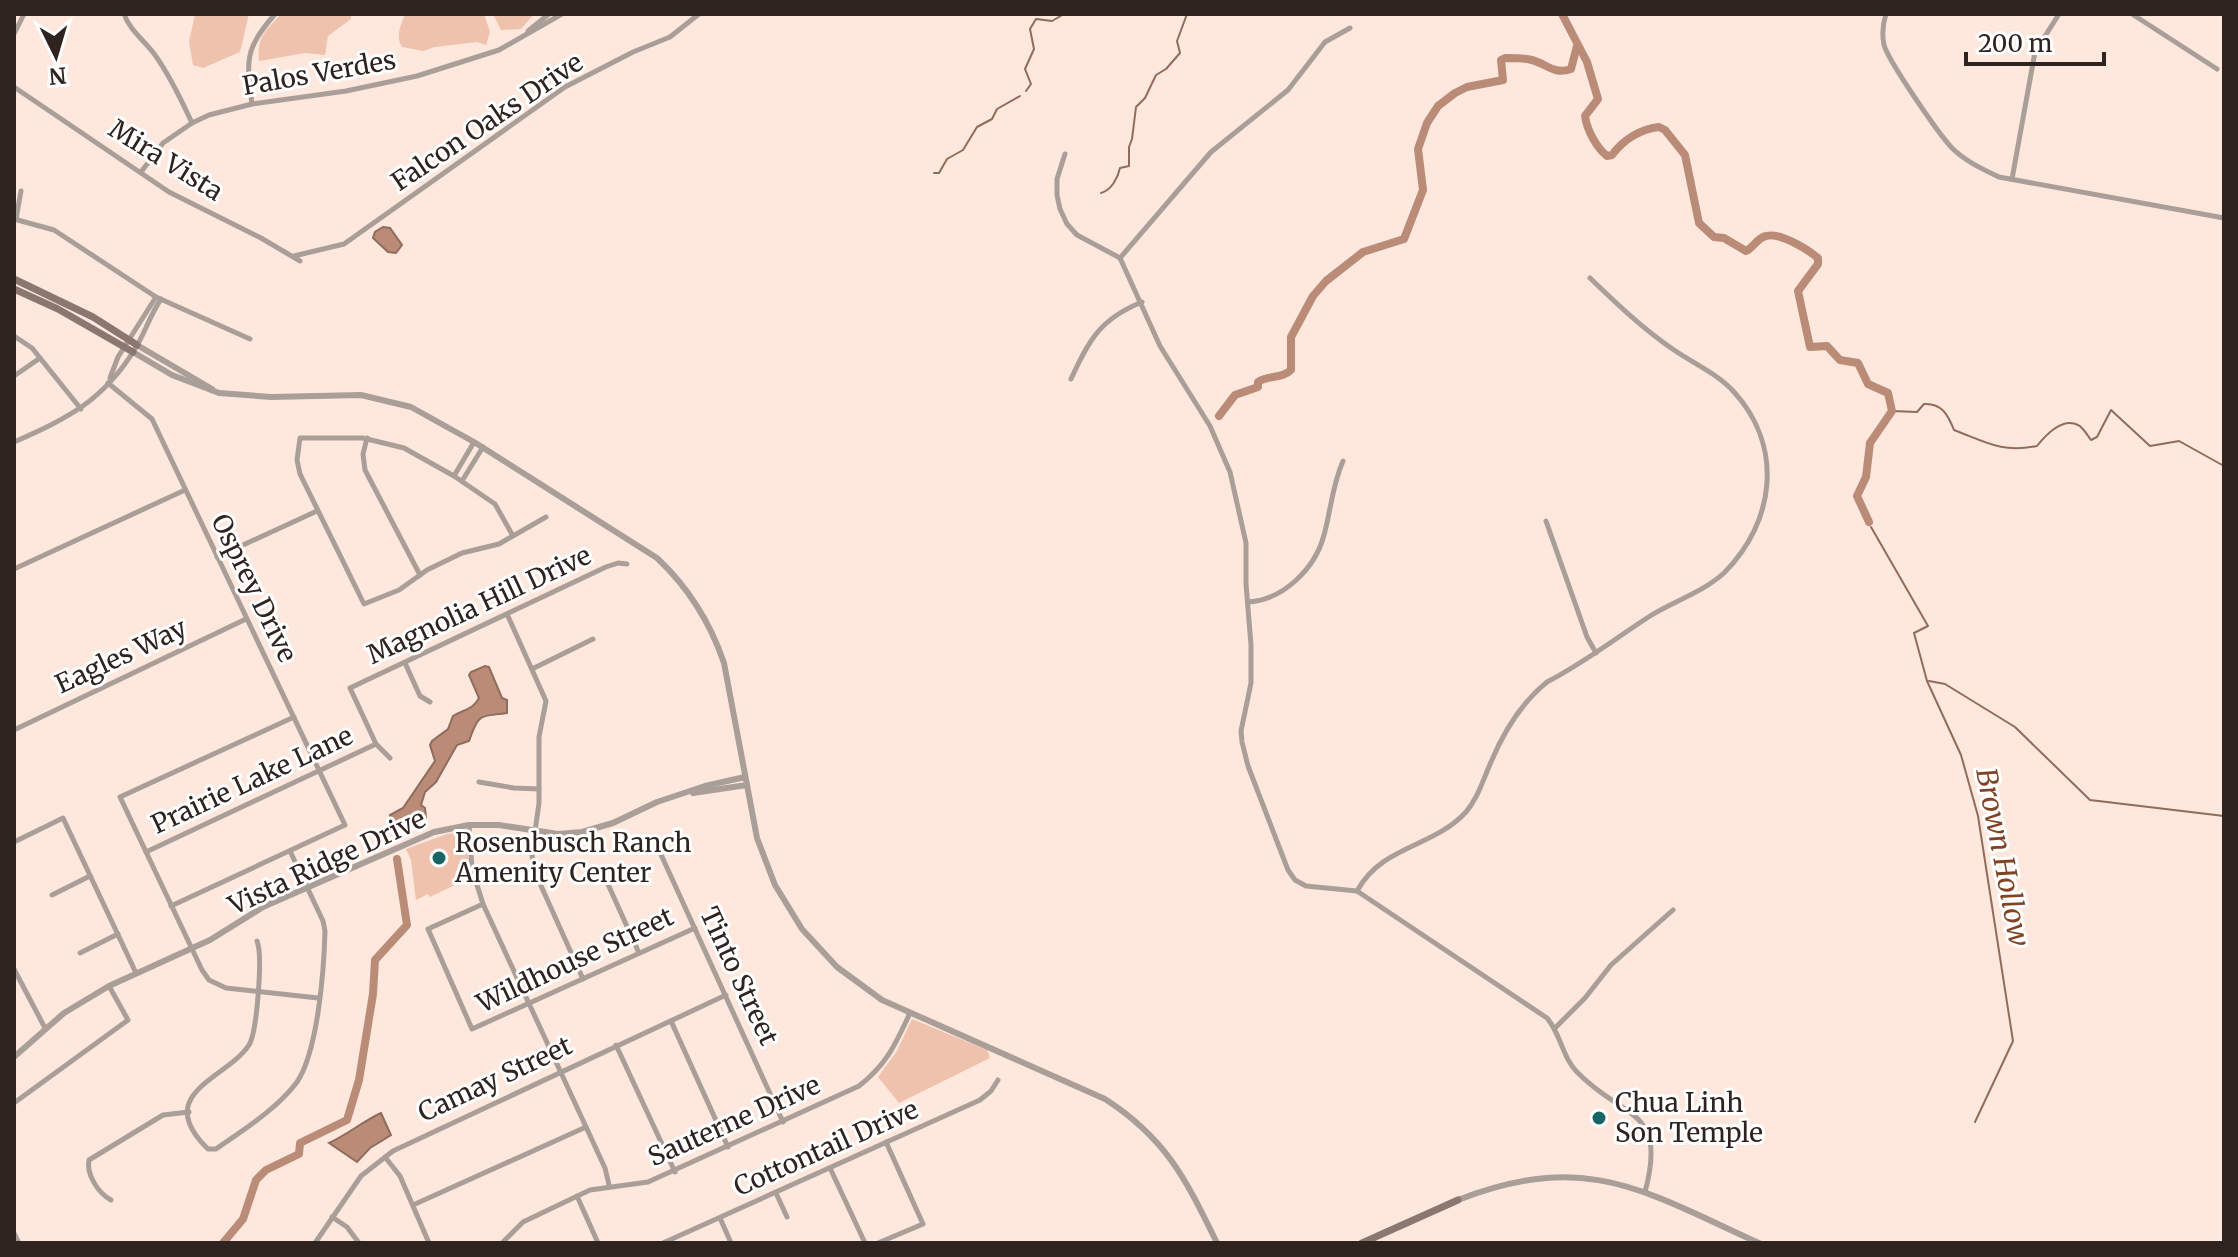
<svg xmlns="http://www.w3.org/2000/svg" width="2238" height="1257" viewBox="0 0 2238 1257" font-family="Merriweather,serif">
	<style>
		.green { fill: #efc2ad }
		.water { fill: #ba8c77; stroke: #906c5c; stroke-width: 2 }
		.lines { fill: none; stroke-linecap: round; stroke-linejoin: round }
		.stream { stroke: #906c5c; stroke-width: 2 }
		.river { stroke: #ba8c77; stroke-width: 8 }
		.minor { stroke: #aa9e98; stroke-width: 5 }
		.tertiary { stroke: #aa9e98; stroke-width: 6 }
		.secondary { stroke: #8a7870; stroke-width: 7 }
		.poi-dot { fill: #176564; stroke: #fff; stroke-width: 3 }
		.labels { text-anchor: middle; stroke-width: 6; stroke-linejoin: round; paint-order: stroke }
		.street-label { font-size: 26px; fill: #2e231e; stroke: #fff }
		.poi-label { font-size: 26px; fill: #2e231e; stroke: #fff; text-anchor: start }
		.water-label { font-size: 28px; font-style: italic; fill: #804425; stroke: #fff }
	</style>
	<rect width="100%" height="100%" fill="#fee7dc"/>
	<g class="green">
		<path d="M 195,14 L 249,14 L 240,52 L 203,68 L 193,65 L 189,42 Z"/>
		<path d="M 281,14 L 351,14 L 351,19 L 328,36 L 325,55 L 305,53 L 259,61 C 257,36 265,32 281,14 Z"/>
		<path d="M 405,14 L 484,14 L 490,32 L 486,45 L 477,42 L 435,47 L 423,51 L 402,47 C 395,36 401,25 405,14 Z"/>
		<path d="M 493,14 L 534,14 L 521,29 L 501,30 Z"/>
		<path d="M 465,831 L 471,877 L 430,897 L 428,894 L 416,900 L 411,860 L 406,849 L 447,834 Z"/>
		<path d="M 912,1019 L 987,1050 L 990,1058 L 899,1103 L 878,1077 L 897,1051 Z"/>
	</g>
	<g class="water">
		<path d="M 383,227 L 390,228 L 402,245 L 396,253 L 388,252 L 373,238 L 375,232 Z"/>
		<path d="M 485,666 L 489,667 L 502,698 L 507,700 L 507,713 C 480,717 479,712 469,741 L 457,745 L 436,782 L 425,792 L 421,805 L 425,808 L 426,818 L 409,821 L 397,829 L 394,828 L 390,815 L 403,808 L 435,761 L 430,745 L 432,741 L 448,729 L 453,716 C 463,710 474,709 479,698 L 469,675 L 471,672 Z"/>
		<path d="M 381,1113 L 391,1135 L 370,1148 L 357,1162 L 329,1143 C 348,1134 362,1122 381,1113 Z"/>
	</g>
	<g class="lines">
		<g class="stream">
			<path d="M 1026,91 L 1031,84 L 1025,69 L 1034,49 L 1030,29 L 1036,19 L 1052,21 L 1064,14"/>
			<path d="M 934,173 L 939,173 L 947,159 L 963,150 L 977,127 L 992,119 L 997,109 L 1020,96"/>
			<path d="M 1101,193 C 1112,190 1118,177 1120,168 L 1129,166 L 1129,147 L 1132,139 L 1136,107 L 1145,98 L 1156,75 L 1166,69 L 1180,53 L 1177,41 L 1187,14"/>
			<path d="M 1892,411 L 1917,412 L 1924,404 C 1942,403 1948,415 1954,430 C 1986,442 2001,453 2037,446 C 2045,436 2062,417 2078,425 C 2083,427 2087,435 2091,440 L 2097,437 L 2111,410 L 2150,446 L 2179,441 L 2224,466"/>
			<path d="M 1871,527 L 1928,626 L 1914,633 L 1927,681 L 1961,755 L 1978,816 L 2013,1041 L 1975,1122"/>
			<path d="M 1929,681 L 1945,684 L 2015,727 L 2090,800 L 2224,816"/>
		</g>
		<g class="river">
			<path d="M 1562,14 L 1587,62 L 1598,99 L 1585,116 C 1587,130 1596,147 1607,156 L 1612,155 C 1623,140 1640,129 1659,127 L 1665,130 L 1685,155 L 1699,223 L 1714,237 L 1724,238 L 1746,251 C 1754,247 1757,238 1766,236 C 1780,232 1807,249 1818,258 L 1818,264 L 1798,291 L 1810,347 L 1827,346 L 1840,360 L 1858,363 L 1868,384 L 1888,393 L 1892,411 L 1870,443 L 1866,477 L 1857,496 L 1869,522"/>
			<path d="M 1219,416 L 1235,395 L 1258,387 L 1258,382 C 1268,375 1282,379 1291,370 L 1291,337 L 1313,296 L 1326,281 L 1363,252 L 1404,239 L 1423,190 L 1418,149 L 1427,123 L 1438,106 L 1455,93 L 1467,87 L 1503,80 L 1501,60 L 1505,58 C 1514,58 1524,58 1532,60 C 1547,64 1554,75 1571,69 L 1577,46"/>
			<path d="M 223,1243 L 243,1219 L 256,1180 L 266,1170 L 299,1154 L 300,1143 L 347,1120 L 359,1080 L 373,994 L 375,960 L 407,925 L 397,859"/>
		</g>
		<g class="minor">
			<path d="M 124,14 C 130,31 144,40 155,55 C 170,76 181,99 192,123"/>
			<path d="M 1886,14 C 1883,23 1882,35 1884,45 C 1889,62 1938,133 1952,148 C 1965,161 1982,169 1999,177 L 2224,218"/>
			<path d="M 2132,14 L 2217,69"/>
			<path d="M 528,31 L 549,14"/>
			<path d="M 14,34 L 24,14"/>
			<path d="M 14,87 L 169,192 L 261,238 L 300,261"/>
			<path d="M 252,104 C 246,59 245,49 275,14"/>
			<path d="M 1065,154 L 1057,179 L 1057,195 L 1060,209 L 1067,224 L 1077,235 L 1120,258 L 1160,346 L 1210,426 L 1230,472 L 1246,543 L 1246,584 L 1251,645 L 1251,683 L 1241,731 L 1242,742 L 1248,766 L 1288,870 L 1295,880 L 1306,886 L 1357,891 L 1547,1018 C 1561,1034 1562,1057 1577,1072 C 1623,1120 1668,1107 1645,1192"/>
			<path d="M 141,172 L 163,143 L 192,123 L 209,115 L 252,104 L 346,91 L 417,76 L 499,50 L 562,14"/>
			<path d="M 2012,179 L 2035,52 L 2059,14"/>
			<path d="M 14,219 L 54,230 L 156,297 L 250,339"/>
			<path d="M 16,219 L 21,191"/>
			<path d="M 294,256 L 344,244 L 565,87 L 633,52 L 670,37 L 699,14"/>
			<path d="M 1120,258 L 1211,152 L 1288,90 L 1325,42 L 1350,28"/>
			<path d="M 14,336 L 32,348 L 81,409"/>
			<path d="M 14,376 L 40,358"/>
			<path d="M 110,378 L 118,357 L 156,297"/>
			<path d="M 1071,379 C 1089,340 1100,319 1142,302"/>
			<path d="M 108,383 L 152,419 L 345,825 L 171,906"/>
			<path d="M 367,438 L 363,454 L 365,470 L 420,575"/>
			<path d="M 14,442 C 68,418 103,401 135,349 C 145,333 150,315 161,299"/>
			<path d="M 454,476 L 474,442"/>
			<path d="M 462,481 L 483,447"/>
			<path d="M 1546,521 L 1587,637 L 1596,653"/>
			<path d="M 513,536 L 495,504 L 454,476 L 404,448 L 363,438 L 300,438 L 297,460 L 300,474 L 364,604 L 399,590 L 427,570 L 462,553 L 499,544 L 546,517"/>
			<path d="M 217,557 L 317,511"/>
			<path d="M 14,569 L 185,490"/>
			<path d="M 1248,602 C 1283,600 1315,569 1324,535 C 1331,510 1332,486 1343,461"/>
			<path d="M 507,614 L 546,701 L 539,737 L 539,803 L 532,853 L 533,868 L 583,979"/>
			<path d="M 405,663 L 420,696 L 430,702"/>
			<path d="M 532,669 L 593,639"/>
			<path d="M 294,717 L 120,797 L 202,970 L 209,980 L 226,988 L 318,998"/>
			<path d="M 14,730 L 246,619"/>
			<path d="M 390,758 L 376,744 L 350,688 L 606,567 L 618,563 L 627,564"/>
			<path d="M 479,782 L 514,788 L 539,789"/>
			<path d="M 469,825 L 472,869 L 483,904 L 605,1168 L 609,1185"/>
			<path d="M 14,842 L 63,818 L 136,973"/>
			<path d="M 658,848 L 783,1122"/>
			<path d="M 146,852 L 376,744"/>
			<path d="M 602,871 L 639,953"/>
			<path d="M 1357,891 C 1382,845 1433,848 1466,812 C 1478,798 1483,780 1491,762 C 1504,731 1521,703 1547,682 C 1584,663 1616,638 1650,616 C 1674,601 1703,592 1724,573 C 1775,522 1784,447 1734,392 C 1718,374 1693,363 1674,350 C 1643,329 1617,304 1590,278"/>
			<path d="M 52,895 L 90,876"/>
			<path d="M 483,904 L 428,929 L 472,1029 L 695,928"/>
			<path d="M 257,941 C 263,955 257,1032 249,1045 C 227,1079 151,1093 208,1149 L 216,1149 C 243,1130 277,1109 297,1082 C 318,1051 324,969 325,931 L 323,921 L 290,851"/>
			<path d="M 80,953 L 118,934"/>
			<path d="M 14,969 L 45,1028"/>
			<path d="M 671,1021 L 728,1147"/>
			<path d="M 1555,1028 L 1585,998 L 1611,965 L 1673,910"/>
			<path d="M 616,1045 L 675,1172"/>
			<path d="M 14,1103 L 128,1020 L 109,986"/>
			<path d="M 385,1157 L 400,1176 L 429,1243"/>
			<path d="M 830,1168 L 865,1243"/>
			<path d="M 776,1193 L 787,1217"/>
			<path d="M 577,1196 L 598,1243"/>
			<path d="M 111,1200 C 98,1193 86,1174 89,1160 L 163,1115 L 189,1112"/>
			<path d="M 413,1205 L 586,1127"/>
			<path d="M 332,1217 L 347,1227 L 359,1243"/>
			<path d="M 720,1218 L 731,1243"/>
			<path d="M 14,1233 L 19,1243"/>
			<path d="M 315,1243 L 361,1176 L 393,1151 L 726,995"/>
			<path d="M 502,1243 L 523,1222 L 590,1190 L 648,1182 L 859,1086 C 887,1064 895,1045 910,1013"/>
			<path d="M 663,1243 L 980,1100 L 991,1091 L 998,1080"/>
			<path d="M 878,1243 L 923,1224 L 886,1142"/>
		</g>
		<g class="tertiary">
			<path d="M 137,345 L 212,389"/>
			<path d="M 133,352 L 172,375 L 219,393 L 271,397 L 361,395 L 411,407 L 474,442 L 657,558 C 689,588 710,622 724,663 L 757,838 L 775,885 L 802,929 L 837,967 L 882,1000 L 1105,1099 C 1167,1139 1186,1180 1217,1243"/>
			<path d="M 693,793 L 747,785"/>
			<path d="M 14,1057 L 64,1013 L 109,986 L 210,940 L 263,907 L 434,832 L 469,825 L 499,825 L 558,834 L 582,832 L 613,823 L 657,802 L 705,786 L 745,777"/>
			<path d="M 1458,1200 C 1587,1150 1644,1191 1759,1243"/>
		</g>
		<g class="secondary">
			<path d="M 14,279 L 93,317 L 137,345"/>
			<path d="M 14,289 L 58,309 L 133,352"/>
			<path d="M 1362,1243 L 1458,1200"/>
		</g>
	</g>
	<g class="poi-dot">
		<circle cx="439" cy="858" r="8"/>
		<circle cx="1599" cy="1118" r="8"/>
	</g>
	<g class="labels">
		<g class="street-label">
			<text transform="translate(319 73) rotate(-10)" y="9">Palos Verdes</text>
			<text transform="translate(487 122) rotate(-34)" y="9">Falcon Oaks Drive</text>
			<text transform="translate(166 160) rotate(32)" y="9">Mira Vista</text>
			<text transform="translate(254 588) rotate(64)" y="9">Osprey Drive</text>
			<text transform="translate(479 605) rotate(-25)" y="9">Magnolia Hill Drive</text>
			<text transform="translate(121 656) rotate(-25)" y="9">Eagles Way</text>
			<text transform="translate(252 780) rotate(-25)" y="9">Prairie Lake Lane</text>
			<text transform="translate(327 862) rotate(-25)" y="9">Vista Ridge Drive</text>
			<text transform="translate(575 960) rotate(-25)" y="9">Wildhouse Street</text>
			<text transform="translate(739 976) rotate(65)" y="9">Tinto Street</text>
			<text transform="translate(495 1079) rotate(-25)" y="9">Camay Street</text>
			<text transform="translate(734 1121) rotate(-24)" y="9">Sauterne Drive</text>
			<text transform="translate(826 1148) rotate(-24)" y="9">Cottontail Drive</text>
		</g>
		<g class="poi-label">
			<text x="455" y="852">Rosenbusch Ranch<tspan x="455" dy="30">Amenity Center</tspan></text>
			<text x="1615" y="1112">Chua Linh<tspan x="1615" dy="30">Son Temple</tspan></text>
		</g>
		<g class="water-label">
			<text transform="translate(2003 857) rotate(79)" y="10">Brown Hollow</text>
		</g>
	</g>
	<rect width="2238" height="1257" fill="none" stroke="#2e231e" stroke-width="32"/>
	<g transform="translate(56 56) rotate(175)" stroke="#ffffff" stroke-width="6" paint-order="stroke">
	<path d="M0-6L14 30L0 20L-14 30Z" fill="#2e231e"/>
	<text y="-12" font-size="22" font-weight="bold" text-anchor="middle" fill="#2e231e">N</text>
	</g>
	<path d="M1966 52v12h138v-12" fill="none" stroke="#2e231e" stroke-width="4"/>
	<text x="1978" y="52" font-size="24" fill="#2e231e" stroke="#ffffff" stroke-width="6" paint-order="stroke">200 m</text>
</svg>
